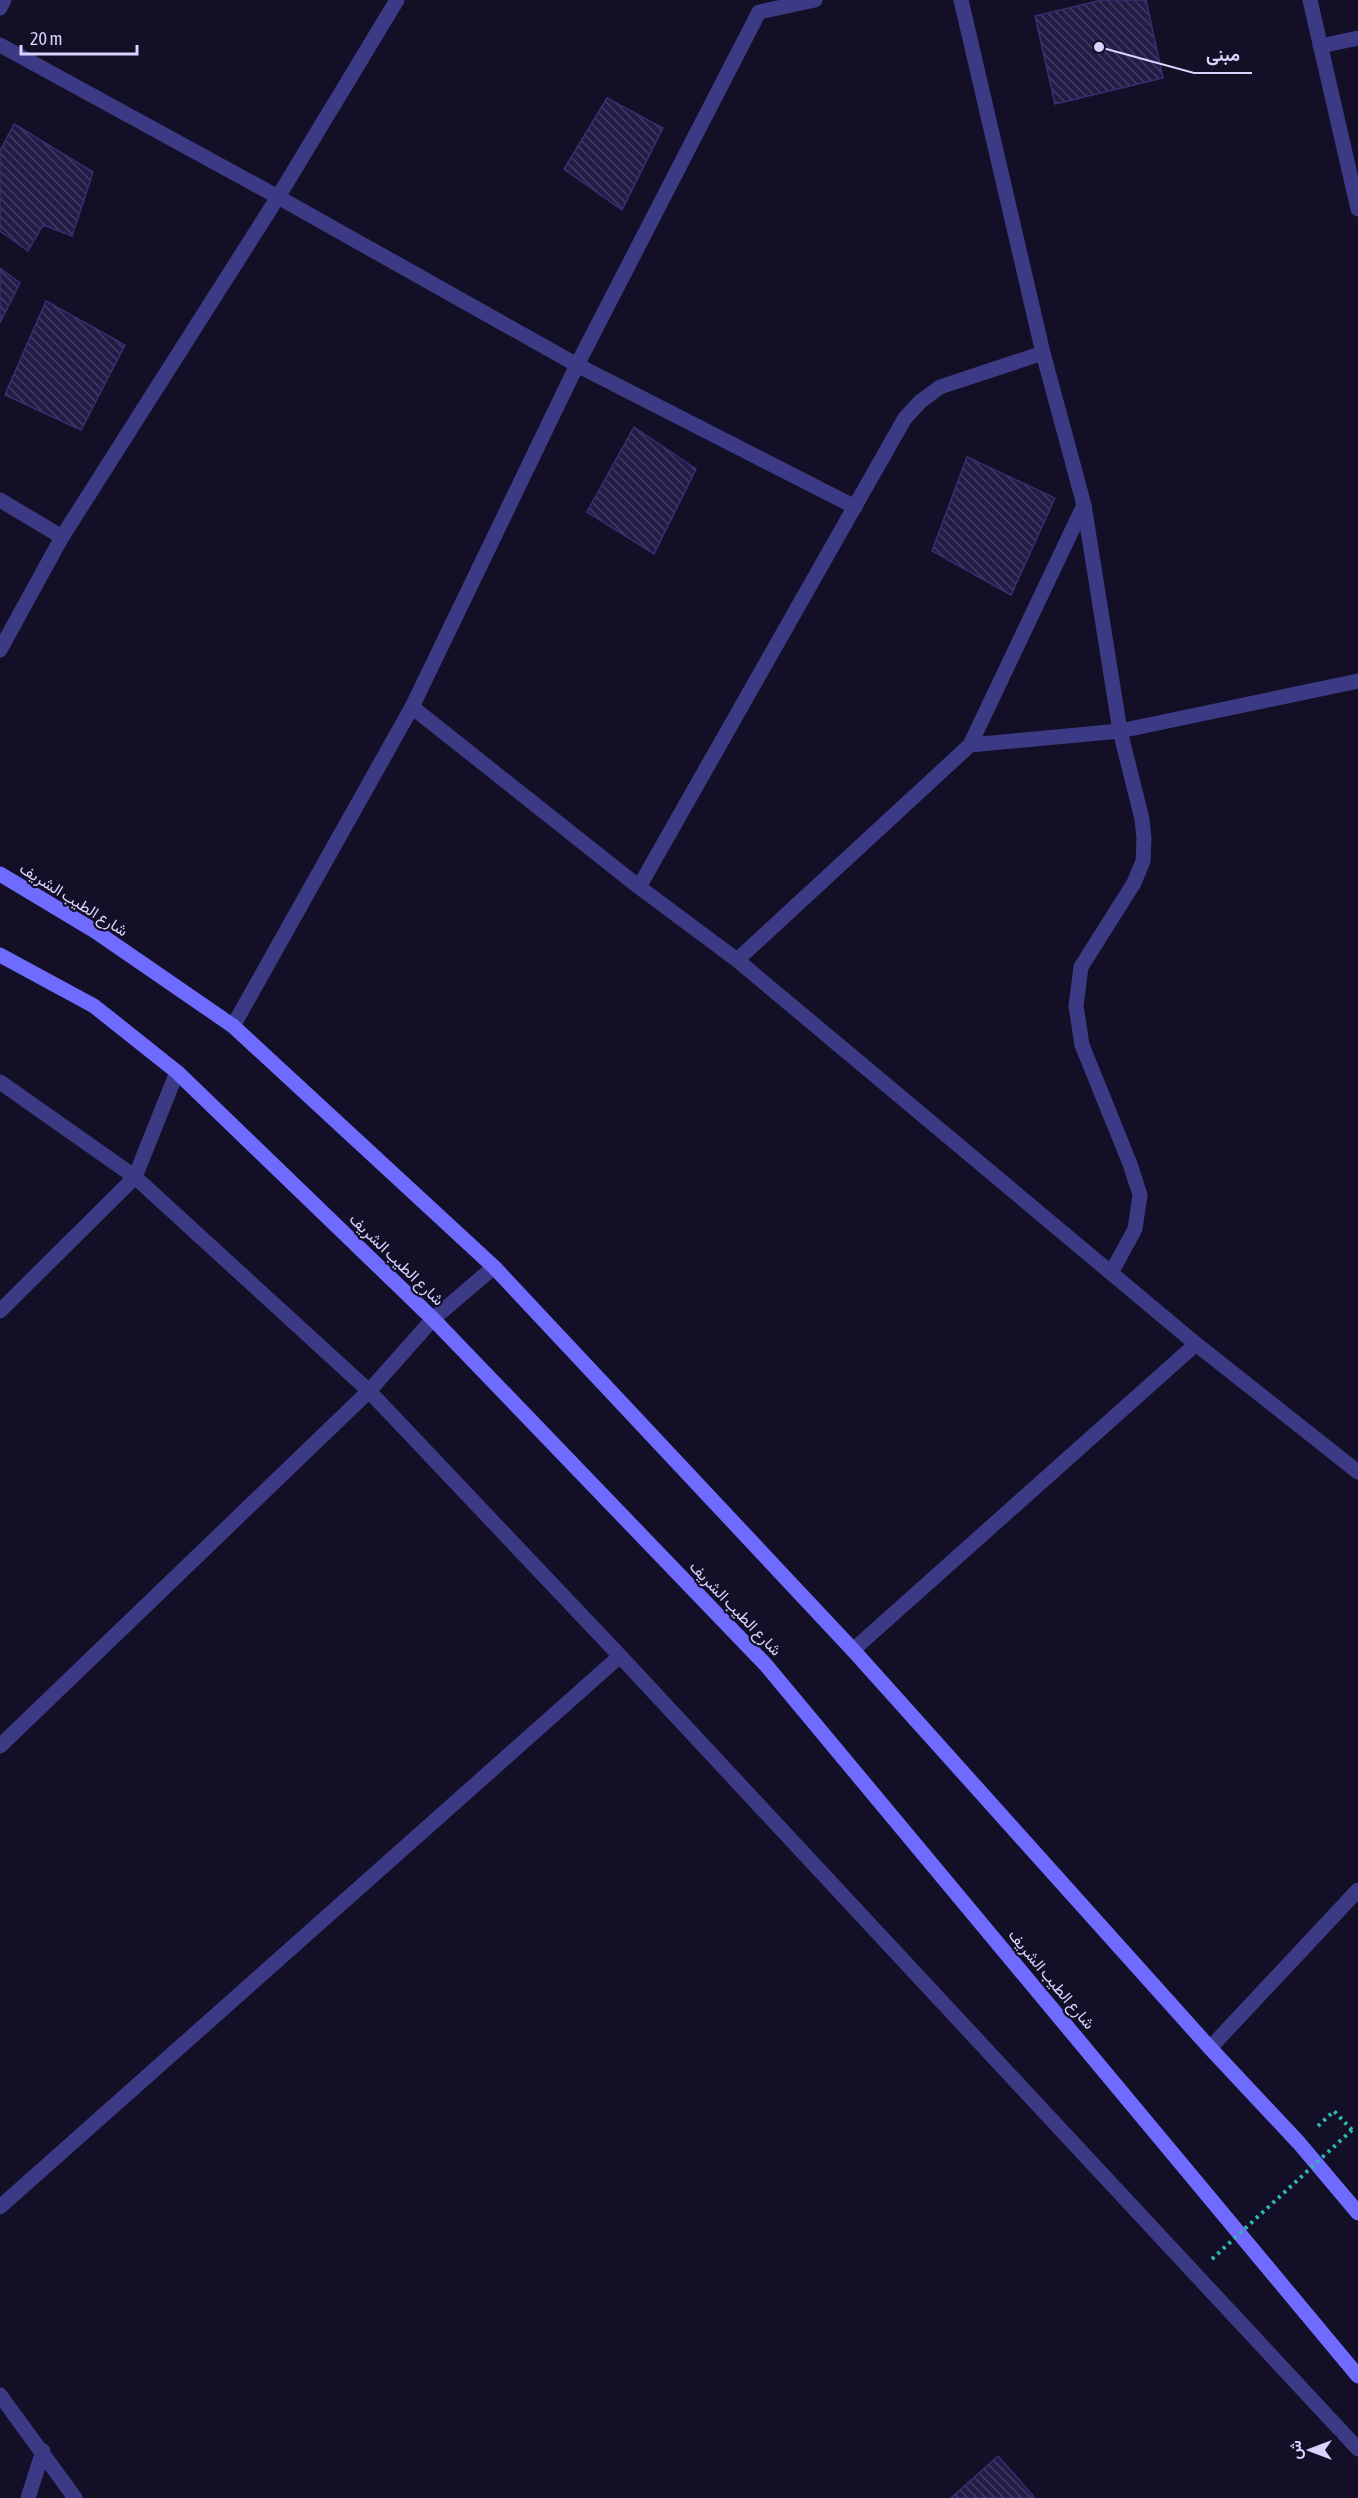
<svg xmlns="http://www.w3.org/2000/svg" width="1358" height="2498" viewBox="0 0 1358 2498" font-family="'Asap Condensed',Vazirmatn,sans-serif">
	<style>
		.building { fill: url(#building-back-hatch); stroke: #3b2d73; stroke-width: 1.5 }
		.lines { fill: none; stroke-linecap: round; stroke-linejoin: round }
		.path { stroke: #2fb8b0; stroke-width: 4; stroke-dasharray: 3 4.5; stroke-linecap: butt }
		.minor { stroke: #3d3a85; stroke-width: 15 }
		.secondary { stroke: #6f6bff; stroke-width: 15 }
		.path-bridge { stroke: #2fb8b0; stroke-width: 4; stroke-dasharray: 3 4.5; stroke-linecap: butt }
		.labels { text-anchor: middle; stroke-width: 4.5; stroke-linejoin: round; paint-order: stroke }
		.street-label { font-size: 16px; fill: #d9d4ff; stroke: #130f26 }
		.leader { fill: none; stroke: #d9d4ff; stroke-width: 2 }
		.callout-dot { fill: #d9d4ff; stroke: #130f26; stroke-width: 2 }
		.callout-label { font-size: 18px; text-anchor: middle; font-weight: bold; fill: #d9d4ff; stroke: #130f26; stroke-width: 4.5; stroke-linejoin: round; paint-order: stroke }
	</style>
	<defs>
		<pattern id="building-back-hatch" width="6" height="6" patternUnits="userSpaceOnUse" patternTransform="scale(1.5)"><rect width="6" height="6" fill="#241b47"/><path d="M-1 5l2 2M0 0l6 6M5-1l2 2" fill="none" stroke="#433b63"/></pattern>
	</defs>
	<rect width="100%" height="100%" fill="#130f26"/>
	<g class="building">
		<path d="M 1102,0 L 1146,0 L 1163,78 L 1055,104 L 1035,16 Z"/>
		<path d="M 607,98 L 663,128 L 622,210 L 564,169 Z"/>
		<path d="M 14,124 L 93,172 L 72,236 L 43,225 L 28,251 L 0,231 L 0,151 Z"/>
		<path d="M 0,268 L 20,283 L 0,323 Z"/>
		<path d="M 46,301 L 125,345 L 81,430 L 5,395 Z"/>
		<path d="M 634,427 L 696,469 L 654,554 L 587,512 Z"/>
		<path d="M 967,457 L 1055,498 L 1011,595 L 932,551 Z"/>
		<path d="M 998,2456 L 1035,2498 L 951,2498 Z"/>
	</g>
	<g class="lines">
		<path class="path" d="M 1318,2126 L 1334,2111 L 1352,2130"/>
		<g class="minor">
			<path d="M 961,0 L 1043,353 L 1084,505 L 1120,731 L 1142,819 L 1144,839 L 1143,861 L 1134,883 L 1081,967 L 1076,1006 L 1082,1045 L 1130,1164 L 1140,1195 L 1135,1229 L 1111,1273"/>
			<path d="M 1310,0 L 1358,209"/>
			<path d="M 0,8 L 4,0"/>
			<path d="M 0,45 L 278,197 L 577,365 L 855,507"/>
			<path d="M 1320,46 L 1358,38"/>
			<path d="M 0,500 L 62,537"/>
			<path d="M 0,650 L 62,537 L 278,197 L 397,0"/>
			<path d="M 412,707 L 639,887 L 737,960 L 1196,1344 L 1358,1472"/>
			<path d="M 970,745 L 1084,505"/>
			<path d="M 639,887 L 905,418 L 921,401 L 940,387 L 1043,353"/>
			<path d="M 737,960 L 970,745 L 1120,731 L 1358,681"/>
			<path d="M 233,1026 L 412,707 L 577,365 L 759,12 L 815,0"/>
			<path d="M 0,1082 L 135,1177 L 369,1391 L 620,1656 L 1358,2449"/>
			<path d="M 0,1311 L 135,1177 L 177,1072"/>
			<path d="M 853,1650 L 1196,1344"/>
			<path d="M 0,1746 L 369,1391 L 433,1319 L 494,1267"/>
			<path d="M 1210,2048 L 1358,1890"/>
			<path d="M 0,2207 L 620,1656"/>
			<path d="M 0,2395 L 75,2498"/>
			<path d="M 28,2498 L 43,2451"/>
		</g>
		<g class="secondary">
			<path d="M 0,874 L 95,931 L 233,1026 L 494,1267 L 853,1650 L 1210,2048 L 1299,2143 L 1358,2213"/>
			<path d="M 0,955 L 94,1006 L 177,1072 L 433,1319 L 765,1664 L 1358,2376"/>
		</g>
		<path class="path-bridge" d="M 1212,2259 L 1352,2130"/>
	</g>
	<g class="labels">
		<g class="street-label">
			<text transform="translate(74 899) rotate(32)" y="6">شارع الطيب الشريف</text>
			<text transform="translate(397 1259) rotate(44)" y="6">شارع الطيب الشريف</text>
			<text transform="translate(736 1608) rotate(46)" y="6">شارع الطيب الشريف</text>
			<text transform="translate(1052 1979) rotate(50)" y="6">شارع الطيب الشريف</text>
		</g>
	</g>
	<path class="leader" d="M1099 47L1194 73H1252"/>
	<circle class="callout-dot" cx="1099" cy="47" r="6"/>
	<g class="callout-label">
		<text x="1223" y="61">مبنى</text>
	</g>
	<g transform="translate(1310 2450) rotate(270)" stroke="#130f26" stroke-width="4.5" paint-order="stroke">
	<path d="M0-4.5L10 22L0 15L-10 22Z" fill="#d9d4ff"/>
	<text y="-9" font-size="16" font-weight="bold" text-anchor="middle" fill="#d9d4ff">ش</text>
	</g>
	<path d="M21 45v9h116v-9" fill="none" stroke="#d9d4ff" stroke-width="3"/>
	<text x="30" y="45" font-size="18" fill="#d9d4ff" stroke="#130f26" stroke-width="4.5" paint-order="stroke">20 m</text>
</svg>
